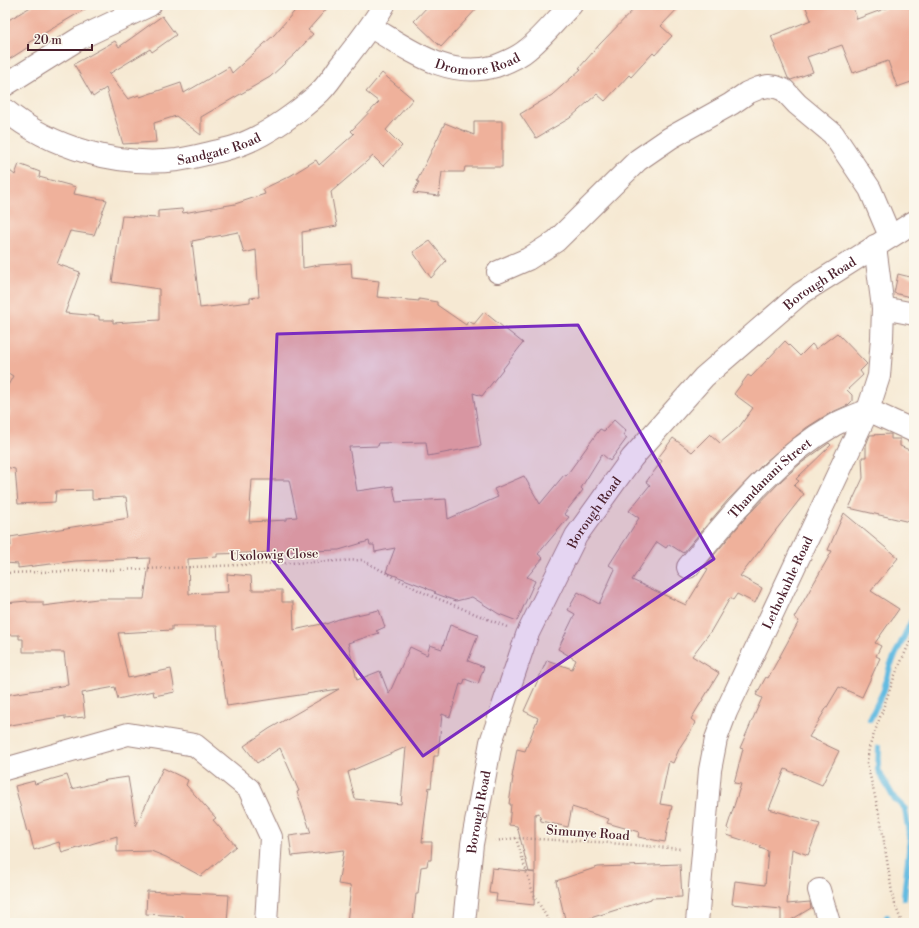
<svg xmlns="http://www.w3.org/2000/svg" width="919" height="928" viewBox="0 0 919 928" font-family="'Libre Bodoni',serif">
	<style>
		.lines { fill: none; stroke-linecap: round; stroke-linejoin: round }
		.stream { stroke: #63bbe1; stroke-width: 6 }
		.building { fill: #efb19b; fill-rule: evenodd }
		.minor-casing { stroke: #a0847f; stroke-width: 24 }
		.path { stroke: #a0847f; stroke-width: 2.5; stroke-dasharray: 1 3; stroke-linecap: butt }
		.minor { stroke: #fff; stroke-width: 22 }
		.marked { fill: #7b2cbf; fill-opacity: 0.2; stroke: #7b2cbf; stroke-width: 3; stroke-linejoin: round }
		.labels { text-anchor: middle; stroke-width: 3; stroke-linejoin: round; paint-order: stroke }
		.street-label { font-size: 13px; fill: #4a1f2b; stroke: #fbf7ec }
	</style>
	<rect width="100%" height="100%" fill="#fbf7ec"/>
	<filter id="ink" filterUnits="userSpaceOnUse"><feTurbulence type="fractalNoise" baseFrequency=".025" numOctaves="2"/><feDisplacementMap in="SourceGraphic" scale="8" xChannelSelector="R" yChannelSelector="G"/><feConvolveMatrix kernelMatrix="1 2 1 2 8 2 1 2 1" color-interpolation-filters="sRGB"/></filter>
	<filter id="wash" filterUnits="userSpaceOnUse"><feTurbulence type="fractalNoise" baseFrequency=".012" numOctaves="4" result="noise"/><feDisplacementMap in="SourceGraphic" scale="16" xChannelSelector="R" yChannelSelector="G"/><feGaussianBlur stdDeviation="0.9" result="paint"/><feColorMatrix in="noise" values="0 0 0 0 0 0 0 0 0 0 0 0 0 0 0 0 0 1.4 0 .05"/><feComposite in="paint" operator="in"/></filter>
	<g filter="url(#wash)">
		<rect width="100%" height="100%" fill="#f6e9d3"/>
		<g class="lines">
			<g class="stream">
				<path d="M 870,719 L 884,690 L 890,666 L 914,616"/>
				<path d="M 879,748 L 878,770 L 894,798 L 905,809 L 910,840 L 904,898"/>
				<path d="M 886,923 L 887,917"/>
			</g>
		</g>
		<g id="blocks">
			<g class="building">
				<path d="M 34,5 L 92,5 L 28,43 L 30,46 L 5,62 L 5,22 Z"/>
				<path d="M 300,5 L 330,5 L 308,30 L 313,34 L 296,53 L 270,77 L 201,117 L 201,135 L 176,116 L 154,123 L 156,142 L 123,144 L 106,88 L 93,97 L 74,64 L 115,41 L 119,47 L 162,16 L 176,35 L 152,52 L 150,49 L 109,74 L 128,99 L 139,95 L 140,97 L 181,83 L 184,93 L 229,67 L 232,73 L 274,35 Z"/>
				<path d="M 429,5 L 480,5 L 441,47 L 414,21 Z"/>
				<path d="M 638,5 L 681,5 L 661,26 L 672,36 L 655,55 L 653,53 L 631,77 L 629,75 L 605,101 L 597,94 L 570,118 L 536,138 L 520,114 L 552,95 L 581,69 L 579,68 L 600,44 Z"/>
				<path d="M 805,5 L 852,5 L 857,19 L 895,5 L 914,5 L 914,81 L 897,87 L 888,61 L 853,73 L 842,45 L 807,57 L 813,72 L 791,80 L 788,78 L 771,36 L 811,20 Z"/>
				<path d="M 382,73 L 413,99 L 386,130 L 402,146 L 383,166 L 373,156 L 331,192 L 337,226 L 302,232 L 303,268 L 319,265 L 351,263 L 352,278 L 379,281 L 377,297 L 419,301 L 419,299 L 437,302 L 437,305 L 466,325 L 468,321 L 474,324 L 484,312 L 523,343 L 482,396 L 473,393 L 481,446 L 428,456 L 426,442 L 379,443 L 378,446 L 349,447 L 357,491 L 393,486 L 396,502 L 446,499 L 448,519 L 498,497 L 494,489 L 524,476 L 540,504 L 564,475 L 566,476 L 600,429 L 604,431 L 614,420 L 626,431 L 623,435 L 627,438 L 610,461 L 602,454 L 581,488 L 583,490 L 564,514 L 569,517 L 538,554 L 543,558 L 527,577 L 535,581 L 517,621 L 499,614 L 472,597 L 456,601 L 434,593 L 436,592 L 426,588 L 427,588 L 386,572 L 395,548 L 375,552 L 374,545 L 370,545 L 369,541 L 339,550 L 217,554 L 217,557 L 188,559 L 189,594 L 228,592 L 227,574 L 251,576 L 252,590 L 282,590 L 282,602 L 293,602 L 294,630 L 326,623 L 326,624 L 339,619 L 379,610 L 385,627 L 376,631 L 379,633 L 348,643 L 357,680 L 380,671 L 389,694 L 410,647 L 427,655 L 430,645 L 442,649 L 450,625 L 478,635 L 468,661 L 484,667 L 478,684 L 465,679 L 463,685 L 460,684 L 450,717 L 442,714 L 438,756 L 434,756 L 431,788 L 429,787 L 422,842 L 432,842 L 431,860 L 428,860 L 427,866 L 421,867 L 418,894 L 416,894 L 413,923 L 347,923 L 351,886 L 338,884 L 344,850 L 292,856 L 289,836 L 311,833 L 297,792 L 299,791 L 280,748 L 257,763 L 244,746 L 269,729 L 339,689 L 227,706 L 220,658 L 219,658 L 217,626 L 172,626 L 172,630 L 118,633 L 128,678 L 171,669 L 175,692 L 154,696 L 153,691 L 118,699 L 115,687 L 82,693 L 85,717 L 65,719 L 65,716 L 5,726 L 5,695 L 68,685 L 64,652 L 23,652 L 23,639 L 19,639 L 19,635 L 5,635 L 5,603 L 27,601 L 27,602 L 43,602 L 43,606 L 97,599 L 144,599 L 150,558 L 75,561 L 18,568 L 18,564 L 5,563 L 5,546 L 11,546 L 10,537 L 129,518 L 126,497 L 92,499 L 92,490 L 56,491 L 55,502 L 18,504 L 15,469 L 5,467 L 5,432 L 10,410 L 5,408 L 5,391 L 13,376 L 5,371 L 5,167 L 15,175 L 19,164 L 40,172 L 39,177 L 76,187 L 74,194 L 107,200 L 94,235 L 70,231 L 57,264 L 80,272 L 65,313 L 99,316 L 99,320 L 113,320 L 113,323 L 159,320 L 159,289 L 112,282 L 122,216 L 158,218 L 158,211 L 182,209 L 183,213 L 235,204 L 265,194 L 263,189 L 290,176 L 316,160 L 319,165 L 354,134 L 351,131 L 379,102 L 366,92 ZM 238,232 L 244,253 L 256,250 L 259,297 L 250,298 L 250,302 L 200,308 L 192,241 ZM 252,480 L 289,480 L 297,517 L 287,518 L 287,520 L 249,522 ZM 406,747 L 401,804 L 355,799 L 348,772 Z"/>
				<path d="M 474,121 L 502,121 L 502,167 L 465,167 L 464,172 L 442,172 L 439,196 L 413,193 L 419,182 L 417,181 L 445,123 L 474,135 Z"/>
				<path d="M 430,241 L 446,261 L 431,278 L 413,252 Z"/>
				<path d="M 898,274 L 914,278 L 910,297 L 894,293 Z"/>
				<path d="M 837,333 L 867,364 L 860,371 L 863,375 L 847,390 L 852,395 L 852,401 L 848,405 L 828,414 L 806,428 L 765,462 L 728,500 L 683,553 L 669,544 L 666,548 L 657,542 L 632,580 L 686,605 L 708,569 L 704,567 L 747,516 L 782,480 L 800,464 L 829,443 L 831,445 L 796,479 L 799,481 L 794,486 L 804,494 L 740,576 L 762,588 L 755,603 L 737,594 L 733,600 L 730,598 L 711,631 L 692,656 L 719,673 L 691,719 L 696,723 L 680,747 L 673,763 L 669,761 L 660,804 L 672,806 L 665,842 L 638,837 L 639,832 L 607,823 L 609,819 L 572,807 L 568,827 L 541,821 L 539,813 L 535,814 L 535,872 L 529,872 L 535,873 L 534,905 L 496,901 L 497,894 L 489,893 L 492,868 L 529,872 L 517,826 L 509,825 L 511,804 L 509,804 L 513,777 L 512,777 L 517,749 L 525,751 L 538,718 L 524,711 L 547,660 L 572,669 L 576,660 L 558,649 L 575,614 L 568,610 L 578,592 L 599,604 L 615,569 L 609,565 L 639,518 L 629,511 L 650,485 L 646,482 L 662,461 L 658,458 L 673,438 L 692,452 L 710,434 L 720,443 L 739,427 L 753,408 L 734,394 L 748,375 L 751,377 L 785,341 L 800,356 L 812,344 L 816,349 Z"/>
				<path d="M 891,434 L 891,439 L 900,439 L 900,446 L 914,452 L 914,523 L 849,508 L 863,478 L 862,457 L 866,457 L 866,445 L 870,435 Z"/>
				<path d="M 844,513 L 898,558 L 871,591 L 899,609 L 875,643 L 881,646 L 876,656 L 880,658 L 862,697 L 839,687 L 809,737 L 839,751 L 822,785 L 785,769 L 769,809 L 820,824 L 808,855 L 792,849 L 787,904 L 810,902 L 811,908 L 786,923 L 781,923 L 781,909 L 732,904 L 735,881 L 765,885 L 768,851 L 760,848 L 761,846 L 727,835 L 729,829 L 727,828 L 741,784 L 734,783 L 743,749 L 740,748 L 762,698 L 756,695 L 766,677 L 768,678 L 799,621 L 794,618 L 832,551 L 828,550 Z"/>
				<path d="M 163,768 L 188,780 L 186,785 L 216,818 L 213,820 L 236,846 L 201,876 L 166,857 L 151,851 L 117,852 L 117,836 L 62,853 L 59,842 L 34,850 L 29,831 L 27,832 L 15,786 L 34,781 L 35,784 L 67,775 L 72,789 L 107,780 L 128,777 L 136,826 Z"/>
				<path d="M 680,864 L 682,897 L 651,898 L 651,899 L 584,920 L 566,923 L 556,881 L 598,867 Z"/>
				<path d="M 147,891 L 229,895 L 227,923 L 182,923 L 183,916 L 146,914 Z"/>
			</g>
		</g>
	</g>
	<g filter="url(#ink)">
		<use href="#blocks" fill-opacity="0" stroke="#a0847f" stroke-width="1"/>
		<g class="lines">
			<defs>
				<g id="minor">
					<path id="s1" d="M 371,27 C 410,50 448,80 496,66 C 507,62 519,57 528,49 C 543,37 557,19 571,5"/>
					<path d="M 5,85 L 80,38 L 150,5"/>
					<path id="s2" d="M 5,110 C 51,148 118,167 177,160 C 191,158 205,154 219,151 C 226,149 235,147 242,144 C 268,134 300,111 320,92 C 327,85 334,75 340,66 C 356,46 371,27 384,5"/>
					<path d="M 498,272 L 528,259 L 556,241 L 638,160 L 670,138 L 731,104 L 747,93 L 759,88 L 768,86 L 776,87 L 784,90 L 797,104 L 833,134 L 870,189 L 890,236"/>
					<path d="M 883,308 L 914,314"/>
					<path id="s3" d="M 688,567 C 732,515 774,459 834,425 C 845,419 857,415 868,410 L 914,431"/>
					<path d="M 5,769 L 128,734 L 195,745 L 249,789 L 271,837 L 266,923"/>
					<path d="M 819,890 L 829,923"/>
					<path id="s4" d="M 464,923 L 472,844 L 491,742 L 527,635 L 576,536 L 632,458 L 704,377 L 800,294 L 914,222"/>
					<path id="s5" d="M 697,923 L 710,770 L 716,739 L 726,712 L 868,410 L 879,376 L 882,338 L 883,308 L 875,246"/>
				</g>
			</defs>
			<use href="#minor" class="minor-casing"/>
			<g class="path">
				<path d="M 5,573 L 144,569 L 362,560 L 422,592 L 507,627"/>
				<path d="M 516,838 L 533,893 L 550,923"/>
				<path d="M 495,841 L 516,838 L 598,842 L 681,849"/>
				<path d="M 902,923 L 893,899 L 881,822 L 867,763 L 869,748 L 895,675 L 914,633"/>
			</g>
			<use href="#minor" class="minor"/>
		</g>
	</g>
	<path class="marked" d="M 578,325 L 714,559 L 423,756 L 268,554 L 277,334 Z"/>
	<g class="labels">
		<g class="street-label">
			<text dy="5" stroke="none"><textPath href="#s1" startOffset="117">Dromore Road</textPath></text>
			<text dy="5" stroke="none"><textPath href="#s2" startOffset="227">Sandgate Road</textPath></text>
			<text dy="5" stroke="none"><textPath href="#s4" startOffset="760">Borough Road</textPath></text>
			<text dy="5" stroke="none"><textPath href="#s3" startOffset="121">Thandanani Street</textPath></text>
			<text dy="5" stroke="none"><textPath href="#s4" startOffset="436">Borough Road</textPath></text>
			<text transform="translate(274 554) rotate(-2)" y="5">Uxolowig Close</text>
			<text dy="5" stroke="none"><textPath href="#s5" startOffset="357">Lethokuhle Road</textPath></text>
			<text dy="5" stroke="none"><textPath href="#s4" startOffset="112">Borough Road</textPath></text>
			<text transform="translate(588 832) rotate(4)" y="5">Simunye Road</text>
		</g>
	</g>
	<rect width="919" height="928" fill="none" stroke="#fbf7ec" stroke-width="20"/>
	<path d="M28 44v6h64v-6" fill="none" stroke="#4a1f2b" stroke-width="2"/>
	<text x="34" y="44" font-size="12" fill="#4a1f2b" stroke="#fbf7ec" stroke-width="3" paint-order="stroke">20 m</text>
</svg>
